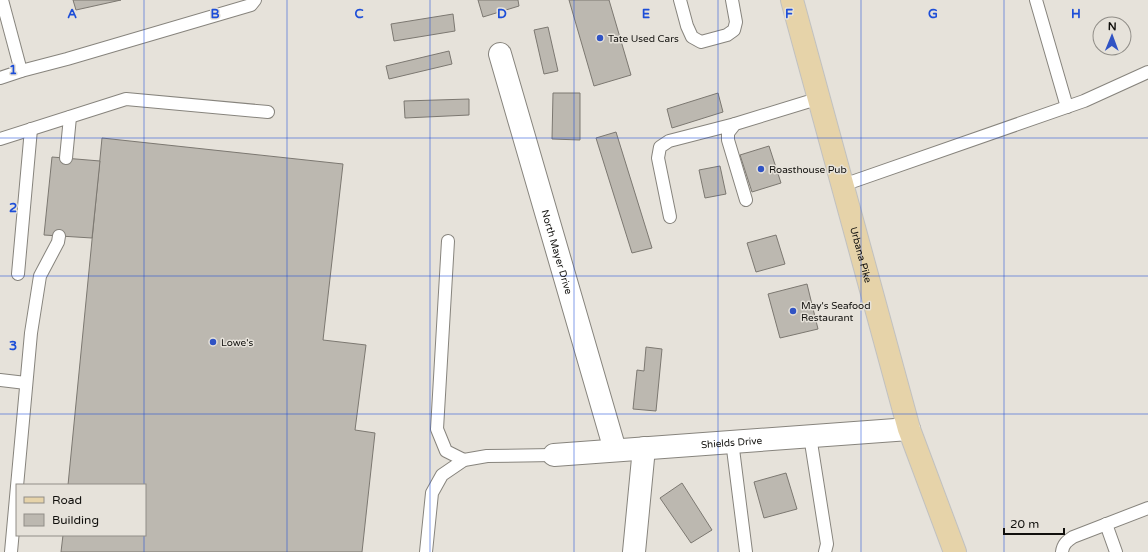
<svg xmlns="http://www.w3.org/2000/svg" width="1148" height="552" viewBox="0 0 1148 552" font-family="'Varela Round',sans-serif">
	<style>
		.building { fill: #bcb8b0; stroke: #7c7871 }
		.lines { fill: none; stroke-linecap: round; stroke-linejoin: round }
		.lane-casing { stroke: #87847d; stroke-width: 14 }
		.street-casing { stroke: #87847d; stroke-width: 24 }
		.primary-casing { stroke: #c1c1c0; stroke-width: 24 }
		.lane { stroke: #fff; stroke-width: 12 }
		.street { stroke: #fff; stroke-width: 22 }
		.primary { stroke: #e6d3a9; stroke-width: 22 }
		.grid { fill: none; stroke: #1d4ed8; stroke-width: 1; stroke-opacity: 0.55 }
		.poi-dot { fill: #3053c4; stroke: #e6e2da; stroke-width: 1.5 }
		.labels { text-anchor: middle; stroke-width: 3; stroke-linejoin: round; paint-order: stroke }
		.poi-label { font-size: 10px; fill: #11100d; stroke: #e6e2da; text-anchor: start }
		.street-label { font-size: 10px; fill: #11100d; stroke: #e6e2da }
		.grid-label { font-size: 13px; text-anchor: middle; font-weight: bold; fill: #1d4ed8; stroke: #e6e2da; stroke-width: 3; stroke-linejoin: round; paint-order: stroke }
	</style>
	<rect width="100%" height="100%" fill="#e6e2da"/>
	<g class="building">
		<path d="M 73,0 L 121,0 L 76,10 Z"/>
		<path d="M 478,0 L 518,0 L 519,6 L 483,17 Z"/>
		<path d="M 569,0 L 609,0 L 631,75 L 594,86 Z"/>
		<path d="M 453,14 L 455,31 L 394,41 L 391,24 Z"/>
		<path d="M 548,27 L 558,71 L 544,74 L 534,30 Z"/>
		<path d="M 449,51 L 452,64 L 389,79 L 386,66 Z"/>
		<path d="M 553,93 L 580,93 L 580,140 L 552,139 Z"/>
		<path d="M 718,93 L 723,112 L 672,128 L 667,109 Z"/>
		<path d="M 469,99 L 469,115 L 405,118 L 404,101 Z"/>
		<path d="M 616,132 L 652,248 L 632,253 L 596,138 Z"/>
		<path d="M 102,138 L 343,164 L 323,340 L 366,345 L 355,430 L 375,433 L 362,552 L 61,552 L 63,535 L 145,535 L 145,485 L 68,485 Z"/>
		<path d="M 769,146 L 781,183 L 752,192 L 740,155 Z"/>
		<path d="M 52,157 L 100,161 L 92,238 L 44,235 Z"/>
		<path d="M 720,166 L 726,194 L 705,198 L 699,170 Z"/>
		<path d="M 776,235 L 785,264 L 756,272 L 747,243 Z"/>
		<path d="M 807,284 L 818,329 L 780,338 L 768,294 Z"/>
		<path d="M 646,347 L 662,349 L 656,411 L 633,409 L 637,370 L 644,371 Z"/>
		<path d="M 786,473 L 797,509 L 764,518 L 754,482 Z"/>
		<path d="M 682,483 L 712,530 L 691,543 L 660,498 Z"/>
	</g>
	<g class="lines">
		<defs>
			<g id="lane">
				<path d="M 2,0 L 21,71"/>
				<path d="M 680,0 L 687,26 L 692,37 L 701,42 L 727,35 L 734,30 L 736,22 L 732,0"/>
				<path d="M 1036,0 L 1067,107"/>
				<path d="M 0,78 L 21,71 L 67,59 L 251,5 L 255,0"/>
				<path d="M 0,139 L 126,99 L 268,112"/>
				<path d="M 66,158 L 70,117"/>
				<path d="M 843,185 L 1084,101 L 1148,72"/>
				<path d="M 746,200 L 728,140 L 728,133 L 735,124 L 820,98"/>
				<path d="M 670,217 L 658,158 L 660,147 L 669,141 L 735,124"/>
				<path d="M 448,241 L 437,429 L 446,451 L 464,460"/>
				<path d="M 18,274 L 31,129"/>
				<path d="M 0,380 L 26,383"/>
				<path d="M 810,436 L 827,544 L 825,552"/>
				<path d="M 732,441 L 746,552"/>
				<path d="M 1106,524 L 1116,552"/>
				<path d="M 11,552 L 31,333 L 40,276 L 58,242 L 59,236"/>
				<path d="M 426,552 L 432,493 L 442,475 L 464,460 L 487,456 L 554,455"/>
				<path d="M 1062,552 C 1063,544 1067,541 1073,537 L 1148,508"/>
			</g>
			<g id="street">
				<path id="s1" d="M 500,54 L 615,450"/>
				<path id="s2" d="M 554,455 L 909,429"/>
				<path d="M 634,552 L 644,448"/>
			</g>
			<g id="primary">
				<path id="s3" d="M 792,0 L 909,429 L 955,552"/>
			</g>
		</defs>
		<use href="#lane" class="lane-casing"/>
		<use href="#street" class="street-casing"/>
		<use href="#primary" class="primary-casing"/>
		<use href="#lane" class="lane"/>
		<use href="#street" class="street"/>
		<use href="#primary" class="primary"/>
	</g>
	<path class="grid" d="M 144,0 L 144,485M 287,0 L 287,552M 430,0 L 430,552M 574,0 L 574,552M 718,0 L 718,552M 861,0 L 861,552M 1004,0 L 1004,552M 0,138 L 1148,138M 0,276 L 1148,276M 0,414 L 1148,414M 144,535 L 144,552"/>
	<g class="poi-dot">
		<circle cx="600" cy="38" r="4"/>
		<circle cx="761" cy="169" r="4"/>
		<circle cx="793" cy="311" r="4"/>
		<circle cx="213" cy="342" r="4"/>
	</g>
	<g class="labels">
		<g class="poi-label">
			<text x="608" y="42">Tate Used Cars</text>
			<text x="769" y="173">Roasthouse Pub</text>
			<text x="801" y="309">May's Seafood<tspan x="801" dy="12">Restaurant</tspan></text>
			<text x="221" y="346">Lowe's</text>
		</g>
		<g class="street-label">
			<text dy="4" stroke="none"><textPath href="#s1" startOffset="206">North Mayer Drive</textPath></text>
			<text dy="4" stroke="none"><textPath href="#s3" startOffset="264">Urbana Pike</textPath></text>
			<text dy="4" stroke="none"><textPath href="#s2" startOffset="178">Shields Drive</textPath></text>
		</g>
	</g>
	<g class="grid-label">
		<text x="72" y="18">A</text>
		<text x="215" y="18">B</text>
		<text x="359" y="18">C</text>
		<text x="502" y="18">D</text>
		<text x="646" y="18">E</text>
		<text x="789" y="18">F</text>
		<text x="933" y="18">G</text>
		<text x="1076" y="18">H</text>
		<text x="13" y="74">1</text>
		<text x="13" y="212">2</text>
		<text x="13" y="350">3</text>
	</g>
	<rect x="16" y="484" width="130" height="52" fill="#e6e2da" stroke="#918e88"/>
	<rect x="24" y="497" width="20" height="6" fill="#e6d3a9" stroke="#918e88"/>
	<text x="52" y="504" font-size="12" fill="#11100d">Road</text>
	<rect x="24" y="514" width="20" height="12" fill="#bcb8b0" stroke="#918e88"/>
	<text x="52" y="524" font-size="12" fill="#11100d">Building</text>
	<g transform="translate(1112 36) rotate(1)"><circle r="19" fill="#e6e2da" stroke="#918e88"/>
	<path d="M0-3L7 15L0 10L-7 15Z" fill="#3053c4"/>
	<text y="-6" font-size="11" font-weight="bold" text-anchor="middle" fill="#11100d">N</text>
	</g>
	<path d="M1004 528v6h60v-6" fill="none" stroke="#11100d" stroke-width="2"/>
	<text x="1010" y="528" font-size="12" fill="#11100d" stroke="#e6e2da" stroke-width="3" paint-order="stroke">20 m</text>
</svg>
